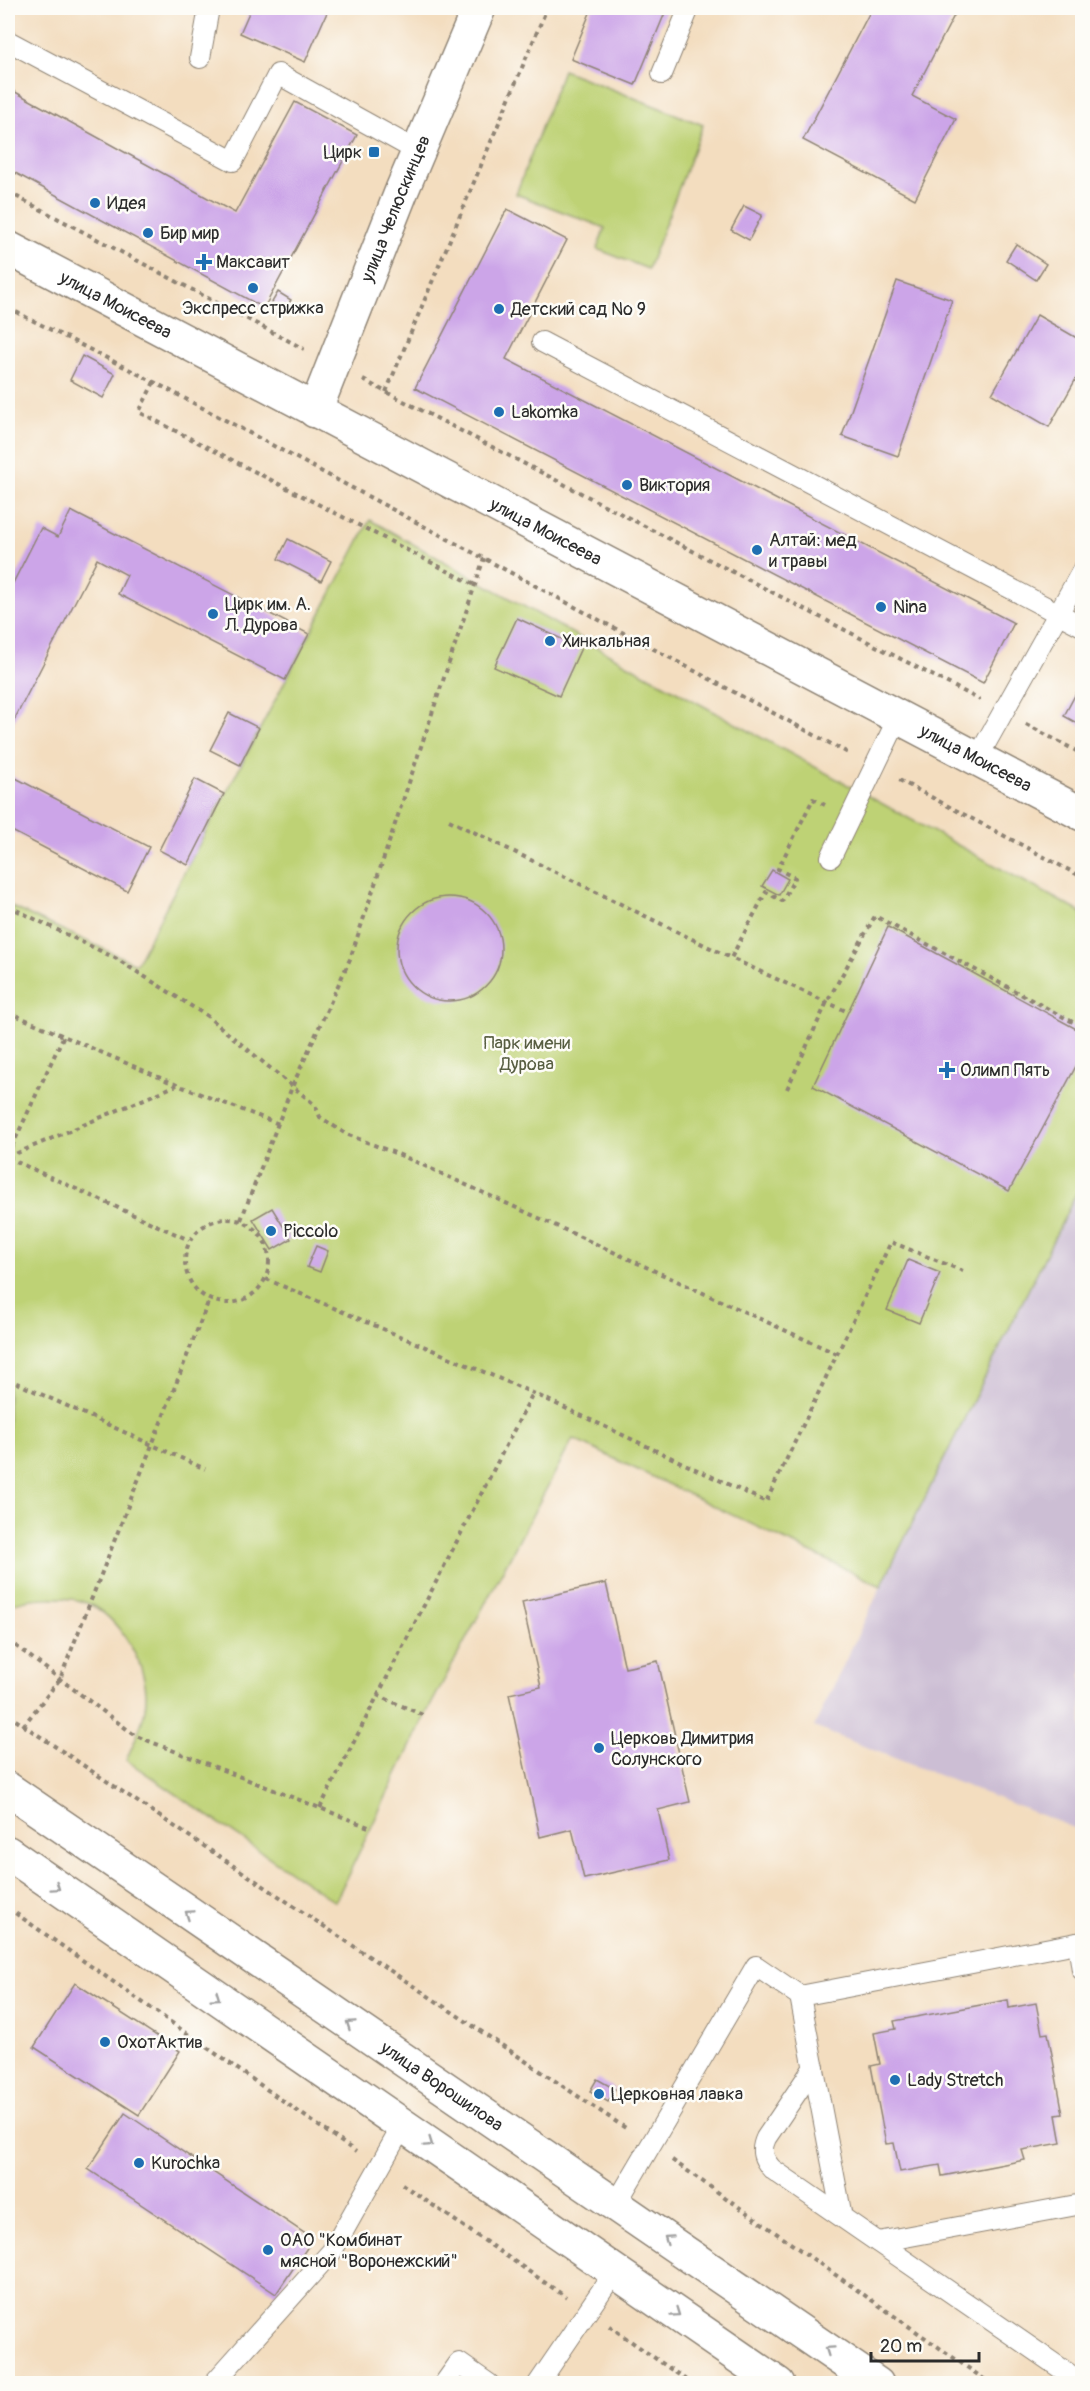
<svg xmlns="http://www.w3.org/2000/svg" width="1090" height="2391" viewBox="0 0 1090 2391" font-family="Pangolin,sans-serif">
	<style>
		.industrial { fill: #ccbed4 }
		.green { fill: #bed275; stroke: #747e50; stroke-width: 1.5 }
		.building { fill: #cca5e8 }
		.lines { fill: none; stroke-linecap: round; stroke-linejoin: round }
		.lane-casing { stroke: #8f8475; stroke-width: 22 }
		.secondary-casing { stroke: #8f8475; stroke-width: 36 }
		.primary-casing { stroke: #8f8475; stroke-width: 36 }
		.path { stroke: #8f8475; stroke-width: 4; stroke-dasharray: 4.5 4.5; stroke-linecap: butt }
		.lane { stroke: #fff; stroke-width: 20 }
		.secondary { stroke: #fff; stroke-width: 33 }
		.primary { stroke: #fff; stroke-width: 33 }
		.oneway { stroke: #a0a0a0 }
		.poi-dot { fill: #1f6fb2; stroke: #fdfcf7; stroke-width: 2 }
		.labels { text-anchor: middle; stroke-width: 5; stroke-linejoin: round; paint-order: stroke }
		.poi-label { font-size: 18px; fill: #2b2b2b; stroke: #fdfcf7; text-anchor: start }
		.street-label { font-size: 18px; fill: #2b2b2b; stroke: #fdfcf7 }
		.park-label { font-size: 18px; fill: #575d41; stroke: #fdfcf7 }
	</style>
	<rect width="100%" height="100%" fill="#fdfcf7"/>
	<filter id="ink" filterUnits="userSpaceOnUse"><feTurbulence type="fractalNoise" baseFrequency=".0167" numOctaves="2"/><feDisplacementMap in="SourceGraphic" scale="12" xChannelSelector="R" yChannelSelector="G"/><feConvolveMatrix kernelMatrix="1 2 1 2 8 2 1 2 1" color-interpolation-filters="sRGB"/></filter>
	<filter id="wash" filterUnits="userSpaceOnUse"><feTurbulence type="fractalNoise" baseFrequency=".008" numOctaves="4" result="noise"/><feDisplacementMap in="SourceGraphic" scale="24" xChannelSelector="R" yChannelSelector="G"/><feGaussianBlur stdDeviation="1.35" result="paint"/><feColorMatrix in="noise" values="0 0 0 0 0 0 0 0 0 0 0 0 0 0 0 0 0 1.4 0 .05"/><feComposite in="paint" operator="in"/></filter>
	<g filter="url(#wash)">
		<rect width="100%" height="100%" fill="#f3ddbf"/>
		<path class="industrial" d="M 1082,1182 L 1082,1831 L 814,1727 L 881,1586 Z"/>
		<g class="green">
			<path d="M 563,70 L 703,125 L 648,269 L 597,249 L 605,228 L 516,194 Z"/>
			<path d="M 370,520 L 636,669 L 1082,913 L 1082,1182 L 881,1586 L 573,1439 L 425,1716 L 335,1902 L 126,1760 C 135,1740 147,1717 146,1694 C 145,1662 119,1618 89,1604 C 69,1595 27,1596 8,1606 L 8,905 L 136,964 Z"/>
		</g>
		<g id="blocks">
			<g class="building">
				<path d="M 251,8 L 329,8 L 305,62 L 240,33 Z"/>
				<path d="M 592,8 L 667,8 L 635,85 L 571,59 Z"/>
				<path d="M 872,8 L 958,8 L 912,96 L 956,119 L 915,199 L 803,140 Z"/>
				<path d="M 8,88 L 235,213 L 295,102 L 357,135 L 264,308 L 8,169 Z"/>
				<path d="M 744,206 L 762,215 L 749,240 L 731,230 Z"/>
				<path d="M 507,209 L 567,240 L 506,359 L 1014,623 L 983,683 L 415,388 Z"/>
				<path d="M 1016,244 L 1046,264 L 1036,280 L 1006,260 Z"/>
				<path d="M 897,281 L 952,300 L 898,456 L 842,436 Z"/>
				<path d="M 278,292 L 291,300 L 281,317 L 268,309 Z"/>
				<path d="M 1037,315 L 1082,341 L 1082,368 L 1049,427 L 992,394 Z"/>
				<path d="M 82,356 L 115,374 L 103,398 L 70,380 Z"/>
				<path d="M 71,511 L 309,634 L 285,680 L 118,594 L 127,575 L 97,559 L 8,732 L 8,593 L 41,528 L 58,537 Z"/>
				<path d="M 288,539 L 331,561 L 321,581 L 278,559 Z"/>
				<path d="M 517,618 L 581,648 L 559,696 L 494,667 Z"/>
				<path d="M 1082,682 L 1082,726 L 1064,716 Z"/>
				<path d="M 229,713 L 259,728 L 240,765 L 210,750 Z"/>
				<path d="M 8,774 L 149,847 L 127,891 L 8,829 Z"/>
				<path d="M 195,779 L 224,794 L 188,865 L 159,850 Z"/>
				<path d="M 772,870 L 788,879 L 779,895 L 762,886 Z"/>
				<circle cx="449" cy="949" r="52"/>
				<path d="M 888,927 L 1082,1032 L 1082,1055 L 1009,1191 L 813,1086 Z"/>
				<path d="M 272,1208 L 291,1239 L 272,1250 L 253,1219 Z"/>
				<path d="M 316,1246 L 328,1251 L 320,1272 L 307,1267 Z"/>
				<path d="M 908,1260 L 940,1273 L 919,1323 L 887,1310 Z"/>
				<path d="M 606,1583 L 625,1668 L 658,1661 L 690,1802 L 658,1810 L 669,1860 L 584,1879 L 572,1829 L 540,1837 L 509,1694 L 541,1687 L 522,1602 Z"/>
				<path d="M 75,1983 L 180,2051 L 139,2115 L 34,2047 Z"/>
				<path d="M 1008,2000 L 1009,2008 L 1036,2003 L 1042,2034 L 1048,2033 L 1063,2114 L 1056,2115 L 1061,2143 L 1022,2150 L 1025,2160 L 942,2176 L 940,2165 L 900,2172 L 894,2143 L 886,2144 L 871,2066 L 880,2064 L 874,2033 L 896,2029 L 894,2021 Z"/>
				<path d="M 597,2079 L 615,2089 L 608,2102 L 590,2091 Z"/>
				<path d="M 125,2113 L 313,2239 L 276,2294 L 88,2169 Z"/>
			</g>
		</g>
	</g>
	<g filter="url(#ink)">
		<use href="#blocks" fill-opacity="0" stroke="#8f8475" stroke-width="1.5"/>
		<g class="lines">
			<defs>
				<g id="lane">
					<path d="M 8,41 L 233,161 L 278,74 L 419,152"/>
					<path d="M 200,58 L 209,8"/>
					<path d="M 662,74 L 689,8"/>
					<path d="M 542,342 L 1082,626"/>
					<path d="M 978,757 L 1082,571"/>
					<path d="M 831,857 L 899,716"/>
					<path d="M 1078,1943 L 1082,1970"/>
					<path d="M 814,2067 L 766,2138 C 760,2151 763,2159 772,2169 L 1082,2383"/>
					<path d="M 616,2204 L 756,1966 L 800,1996"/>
					<path d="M 842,2217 L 800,1996 L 1082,1942"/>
					<path d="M 878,2242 L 1082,2204"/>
					<path d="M 213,2384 L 332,2251 L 403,2125"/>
					<path d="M 444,2384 L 459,2363 L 489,2384"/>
					<path d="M 538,2384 L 615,2271"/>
				</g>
				<g id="secondary">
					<path id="s1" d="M 8,248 L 1082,814"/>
					<path id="s2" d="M 315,411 L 402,190 L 479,8"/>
				</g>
				<g id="primary">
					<path id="s3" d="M 8,1789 L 877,2384"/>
					<path d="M 8,1853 L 778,2384"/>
				</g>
			</defs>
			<use href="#lane" class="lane-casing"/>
			<use href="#secondary" class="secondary-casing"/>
			<use href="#primary" class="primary-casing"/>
			<g class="path">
				<path d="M 8,192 L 304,349"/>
				<path d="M 8,308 L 154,382 L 850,754"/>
				<path d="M 363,380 L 980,700"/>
				<path d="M 154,382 L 139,412 L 475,585"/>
				<path d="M 386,392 L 547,8"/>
				<path d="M 1026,724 L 1082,754"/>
				<path d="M 899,780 L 1082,877"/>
				<path d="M 825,805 L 813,799 L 778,869 L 795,878 L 782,901 L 766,892 L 731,958 L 848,1012"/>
				<path d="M 449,820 L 731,958"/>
				<path d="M 8,906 L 115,958 L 207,1016 L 315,1105 L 320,1117 L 346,1134 L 405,1157 L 837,1354"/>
				<path d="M 8,1012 L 177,1085 L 279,1124"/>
				<path d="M 787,1089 L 827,1002 L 875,916 L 1082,1027"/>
				<path d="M 8,1155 L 64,1035"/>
				<path d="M 8,1157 L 177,1085"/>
				<path d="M 8,1158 L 189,1240"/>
				<circle cx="227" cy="1261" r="42"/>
				<path d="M 241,1220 L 292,1087 L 350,959 L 484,558"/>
				<path d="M 266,1279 L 533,1393 L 766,1502 L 891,1242 L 963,1271"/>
				<path d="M 8,1379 L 205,1469"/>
				<path d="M 8,1640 L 136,1736 L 371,1828"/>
				<path d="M 377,1695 L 425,1716"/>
				<path d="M 8,1715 L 627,2129"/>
				<path d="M 23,1726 L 60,1679 L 209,1300"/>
				<path d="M 320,1808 L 533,1393"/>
				<path d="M 8,1908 L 356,2152"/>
				<path d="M 672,2160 L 991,2384"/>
				<path d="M 402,2184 L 566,2297"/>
				<path d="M 609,2326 L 692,2384"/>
			</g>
			<use href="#lane" class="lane"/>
			<use href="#secondary" class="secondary"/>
			<use href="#primary" class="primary"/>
		</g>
		<defs><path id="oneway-chevron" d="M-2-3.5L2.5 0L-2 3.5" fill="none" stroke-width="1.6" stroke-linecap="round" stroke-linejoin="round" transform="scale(1.5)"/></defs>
		<g class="oneway">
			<use href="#oneway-chevron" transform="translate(56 1887) rotate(35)"/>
			<use href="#oneway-chevron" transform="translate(189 1914) rotate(-146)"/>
			<use href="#oneway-chevron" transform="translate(216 1997) rotate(35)"/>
			<use href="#oneway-chevron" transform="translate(350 2024) rotate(-146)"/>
			<use href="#oneway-chevron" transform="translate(429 2143) rotate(35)"/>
			<use href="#oneway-chevron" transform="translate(668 2239) rotate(-145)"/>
			<use href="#oneway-chevron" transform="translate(676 2313) rotate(35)"/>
			<use href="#oneway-chevron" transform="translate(829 2350) rotate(-145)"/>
		</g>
	</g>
	<g class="poi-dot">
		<rect x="368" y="146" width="12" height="12" rx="3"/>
		<circle cx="95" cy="203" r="6"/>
		<circle cx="148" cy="233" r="6"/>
		<path d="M201 253h6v6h6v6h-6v6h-6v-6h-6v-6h6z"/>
		<circle cx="253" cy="288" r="6"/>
		<circle cx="499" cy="309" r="6"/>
		<circle cx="499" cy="412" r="6"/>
		<circle cx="627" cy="485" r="6"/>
		<circle cx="757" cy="550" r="6"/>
		<circle cx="881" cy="607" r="6"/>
		<circle cx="213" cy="614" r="6"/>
		<circle cx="550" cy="641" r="6"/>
		<path d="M944 1061h6v6h6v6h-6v6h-6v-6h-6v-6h6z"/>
		<circle cx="271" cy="1231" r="6"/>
		<circle cx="599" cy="1748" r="6"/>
		<circle cx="105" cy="2042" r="6"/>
		<circle cx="895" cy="2080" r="6"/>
		<circle cx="599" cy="2094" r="6"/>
		<circle cx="139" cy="2163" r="6"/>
		<circle cx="268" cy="2250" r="6"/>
	</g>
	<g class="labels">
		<g class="poi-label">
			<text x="362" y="158" text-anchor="end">Цирк</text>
			<text x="107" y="209">Идея</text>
			<text x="160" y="239">Бир мир</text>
			<text x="216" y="268">Максавит</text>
			<text x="253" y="314" text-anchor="middle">Экспресс стрижка</text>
			<text x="511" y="315">Детский сад № 9</text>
			<text x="511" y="418">Lakomka</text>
			<text x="639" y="491">Виктория</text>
			<text x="769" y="546">Алтай: мед<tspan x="769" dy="21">и травы</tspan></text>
			<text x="225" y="610">Цирк им. А.<tspan x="225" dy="21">Л. Дурова</tspan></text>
			<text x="893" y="613">Nina</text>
			<text x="562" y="647">Хинкальная</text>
			<text x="960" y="1076">Олимп Пять</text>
			<text x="283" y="1237">Piccolo</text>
			<text x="611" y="1744">Церковь Димитрия<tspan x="611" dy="21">Солунского</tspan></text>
			<text x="117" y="2048">ОхотАктив</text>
			<text x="907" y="2086">Lady Stretch</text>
			<text x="611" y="2100">Церковная лавка</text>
			<text x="151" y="2169">Kurochka</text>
			<text x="280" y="2246">ОАО "Комбинат<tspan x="280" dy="21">мясной "Воронежский"</tspan></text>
		</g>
		<g class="street-label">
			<text dy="6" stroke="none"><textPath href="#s2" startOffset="218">улица Челюскинцев</textPath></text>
			<text dy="6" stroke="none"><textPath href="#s1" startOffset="122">улица Моисеева</textPath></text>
			<text dy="6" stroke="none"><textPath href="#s1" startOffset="608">улица Моисеева</textPath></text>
			<text dy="6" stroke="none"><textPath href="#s1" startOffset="1094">улица Моисеева</textPath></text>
			<text dy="6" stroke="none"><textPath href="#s3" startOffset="526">улица Ворошилова</textPath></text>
		</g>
		<g class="park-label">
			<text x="527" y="1049">Парк имени<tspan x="527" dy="21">Дурова</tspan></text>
		</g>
	</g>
	<rect width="1090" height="2391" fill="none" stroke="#fdfcf7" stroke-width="30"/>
	<path d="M871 2352v9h108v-9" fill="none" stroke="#2b2b2b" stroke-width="3"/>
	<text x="880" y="2352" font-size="18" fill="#2b2b2b" stroke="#fdfcf7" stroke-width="4.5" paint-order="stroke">20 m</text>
</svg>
